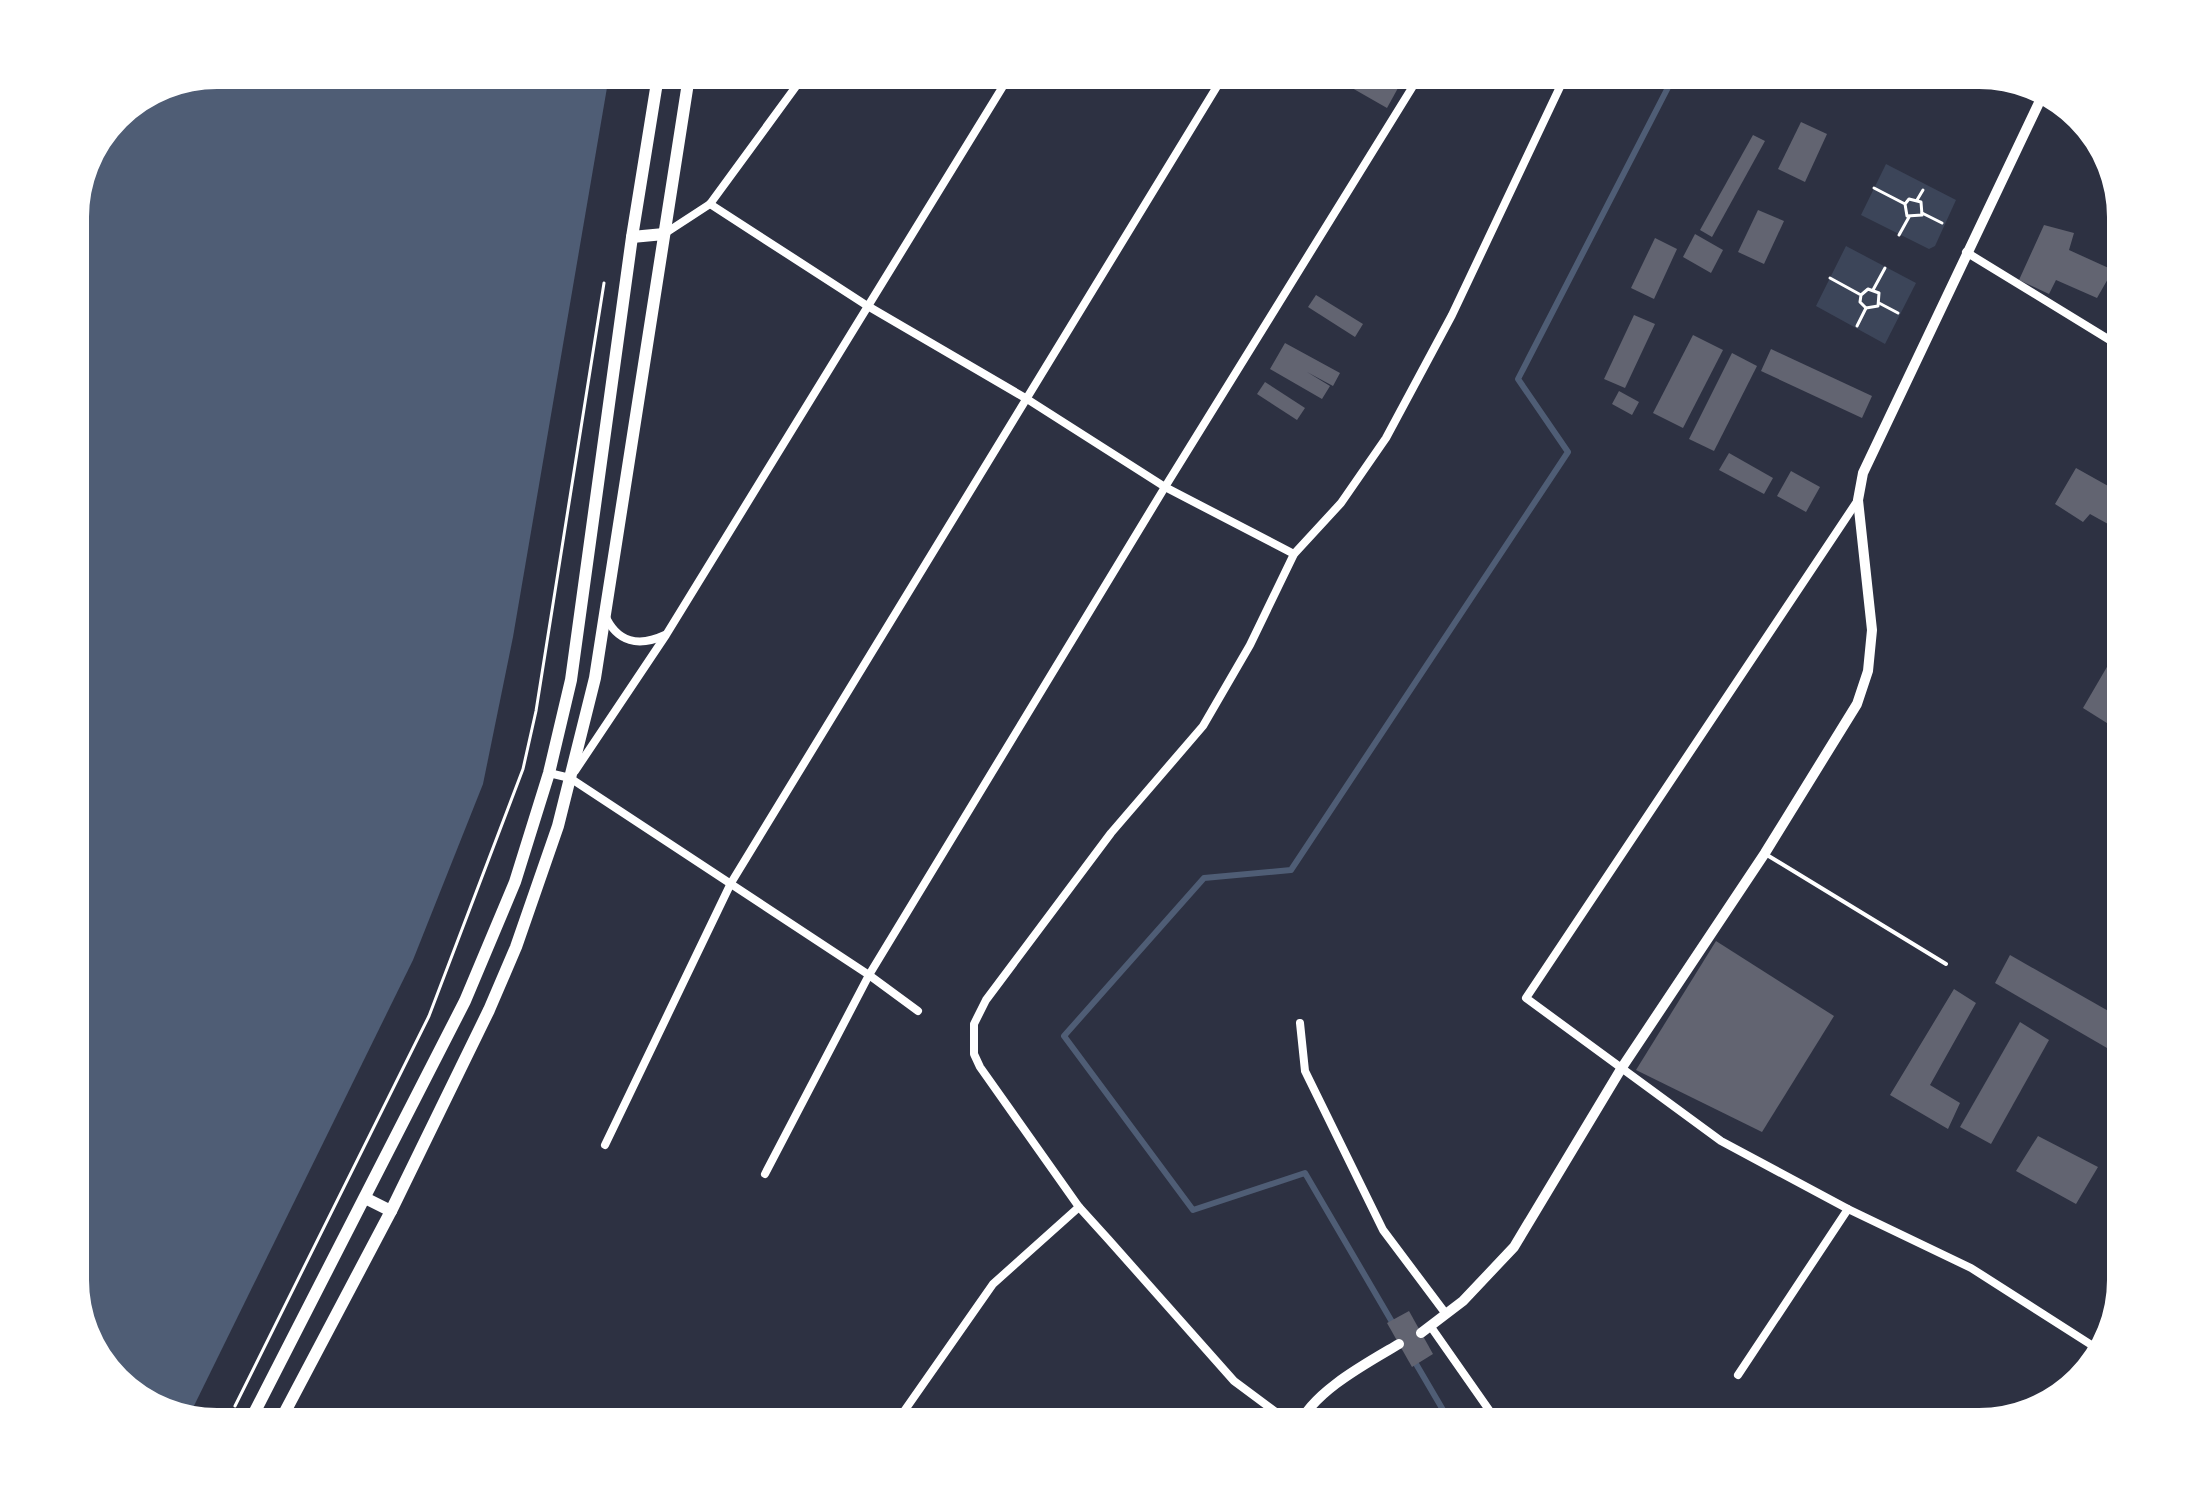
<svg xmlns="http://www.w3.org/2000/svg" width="2196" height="1497" viewBox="0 0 2196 1497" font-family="Barlow,sans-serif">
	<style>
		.green { fill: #3c4559 }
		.water { fill: #4f5d75 }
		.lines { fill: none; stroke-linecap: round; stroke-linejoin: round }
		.stream { stroke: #4f5d75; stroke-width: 6 }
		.building { fill: #626471 }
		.path { stroke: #fff; stroke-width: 3 }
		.service { stroke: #fff; stroke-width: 4 }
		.minor { stroke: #fff; stroke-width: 8 }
		.tertiary { stroke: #fff; stroke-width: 10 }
		.secondary { stroke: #fff; stroke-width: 12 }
		.rim { fill: none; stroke: #fff; stroke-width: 10 }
	</style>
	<rect width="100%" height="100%" fill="#2d3142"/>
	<g class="green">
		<path d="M 1886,164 L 1956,200 L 1935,246 L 1929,249 L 1861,215 Z"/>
		<path d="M 1846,246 L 1916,283 L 1885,344 L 1816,306 Z"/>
	</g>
	<path class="water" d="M 217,70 L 610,70 L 513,637 L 483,784 L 413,960 L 188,1418 L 135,1402 L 89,1353 L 70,1289 L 70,208 L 113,113 L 161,81 Z"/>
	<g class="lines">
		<g class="stream">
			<path d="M 1395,1327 L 1305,1173 L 1193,1210 L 1064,1036 L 1204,878 L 1291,870 L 1568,452 L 1518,379 L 1677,70"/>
			<path d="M 1412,1357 L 1453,1427"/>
		</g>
	</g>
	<g class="building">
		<path d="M 1335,70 L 1366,70 L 1398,88 L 1387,108 L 1331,76 Z"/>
		<path d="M 1801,122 L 1827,134 L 1805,182 L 1778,169 Z"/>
		<path d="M 1753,135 L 1765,141 L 1712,237 L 1700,230 Z"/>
		<path d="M 1758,210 L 1784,221 L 1764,264 L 1738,252 Z"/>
		<path d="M 2044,225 L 2074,233 L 2069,250 L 2113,270 L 2097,298 L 2056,280 L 2049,294 L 2019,280 Z"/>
		<path d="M 1695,234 L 1723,250 L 1711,273 L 1683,257 Z"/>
		<path d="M 1655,238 L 1677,249 L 1654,299 L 1631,288 Z"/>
		<path d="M 1316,295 L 1363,324 L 1355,337 L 1308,307 Z"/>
		<path d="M 1634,315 L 1655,324 L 1625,388 L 1604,379 Z"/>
		<path d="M 1693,335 L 1723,350 L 1683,428 L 1653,413 Z"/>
		<path d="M 1285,343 L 1340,373 L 1333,386 L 1307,372 L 1330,386 L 1322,399 L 1270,369 Z"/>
		<path d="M 1771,349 L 1872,396 L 1862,418 L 1761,371 Z"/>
		<path d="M 1732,353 L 1757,366 L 1714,451 L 1689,439 Z"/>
		<path d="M 1265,382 L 1305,408 L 1297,420 L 1257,394 Z"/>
		<path d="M 1619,391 L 1639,402 L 1632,415 L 1612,404 Z"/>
		<path d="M 1729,453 L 1773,478 L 1764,494 L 1719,470 Z"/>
		<path d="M 2076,468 L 2126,496 L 2126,534 L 2090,514 L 2083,522 L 2055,504 Z"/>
		<path d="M 1791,471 L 1820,487 L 1806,512 L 1777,496 Z"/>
		<path d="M 2126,610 L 2126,647 L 2109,634 Z"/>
		<path d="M 2111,660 L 2126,669 L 2126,735 L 2083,708 Z"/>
		<path d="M 1716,941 L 1834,1016 L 1762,1132 L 1636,1070 Z"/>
		<path d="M 2010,955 L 2126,1021 L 2126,1059 L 1995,983 Z"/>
		<path d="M 1954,989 L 1976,1003 L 1930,1085 L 1960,1103 L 1948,1129 L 1890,1095 Z"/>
		<path d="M 2020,1022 L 2049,1040 L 1991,1144 L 1960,1127 Z"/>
		<path d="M 2038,1136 L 2098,1167 L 2076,1204 L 2016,1171 Z"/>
		<path d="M 1409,1311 L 1433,1354 L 1412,1367 L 1387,1323 Z"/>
	</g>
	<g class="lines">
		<g class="path">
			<path d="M 1874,188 L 1905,204 L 1909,199 L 1921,202 L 1922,215 L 1907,216 L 1905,204"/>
			<path d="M 1917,200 L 1923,190"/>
			<path d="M 1922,213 L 1942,223"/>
			<path d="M 1899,235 L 1909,217"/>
			<path d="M 1830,278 L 1861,295 L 1868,289 L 1879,293 L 1878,306 L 1866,308 L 1860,302 L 1861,295"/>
			<path d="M 1873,290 L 1885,268"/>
			<path d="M 1879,303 L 1898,313"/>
			<path d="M 1857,326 L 1866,308"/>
			<path d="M 235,1406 L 429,1016 L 523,769 L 536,711 L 604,283"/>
		</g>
		<path class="service" d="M 1767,855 L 1946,964"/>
		<g class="minor">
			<path d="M 710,204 L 866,305 L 1027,399 L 1165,487 L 1294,554"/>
			<path d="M 664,234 L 710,204 L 808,70"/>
			<path d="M 1966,252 L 2126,350"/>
			<path d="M 1858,500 L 1526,998 L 1721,1141 L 1848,1209 L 1971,1268 L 2104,1353"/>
			<path d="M 605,615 C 617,643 639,647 665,635"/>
			<path d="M 575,771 L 666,635 L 1013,70"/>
			<path d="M 549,773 L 570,778 L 869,975 L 918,1011"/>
			<path d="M 1300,1023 L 1305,1071 L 1383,1230 L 1446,1314"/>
			<path d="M 605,1145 L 731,883 L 1227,70"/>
			<path d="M 765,1174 L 869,975 L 1165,487 L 1423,70"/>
			<path d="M 1431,1327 L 1501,1427"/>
			<path d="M 1738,1375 L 1848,1209"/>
			<path d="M 893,1427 L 993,1284 L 1079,1207"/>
			<path d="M 1296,1427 L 1234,1381 L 1108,1239 L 1079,1207 L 980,1067 L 974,1054 L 974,1024 L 986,1000 L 1111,833 L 1203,726 L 1250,645 L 1294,554 L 1341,503 L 1386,438 L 1452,315 L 1568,70"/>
		</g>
		<g class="tertiary">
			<path d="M 1421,1333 L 1463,1301 L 1514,1247 L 1621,1069 L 1765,853 L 1857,704 L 1868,671 L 1872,630 L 1858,500 L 1863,473 L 2045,90"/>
			<path d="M 1298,1427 C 1312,1392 1367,1363 1399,1344"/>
		</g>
		<g class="secondary">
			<path d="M 632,237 L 664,234"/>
			<path d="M 365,1198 L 391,1211"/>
			<path d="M 247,1427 L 465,1001 L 515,882 L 549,773 L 571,680 L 632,237 L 659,70"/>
			<path d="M 277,1427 L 391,1211 L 489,1010 L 516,947 L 558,826 L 595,678 L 690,70"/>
		</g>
	</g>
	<path d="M0 0H2196V1497H0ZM217 84H1979A133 133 0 0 1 2112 217V1280A133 133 0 0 1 1979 1413H217A133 133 0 0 1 84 1280V217A133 133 0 0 1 217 84Z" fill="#fff" fill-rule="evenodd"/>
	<path class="rim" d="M217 84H1979A133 133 0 0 1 2112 217V1280A133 133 0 0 1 1979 1413H217A133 133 0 0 1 84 1280V217A133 133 0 0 1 217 84Z"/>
</svg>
